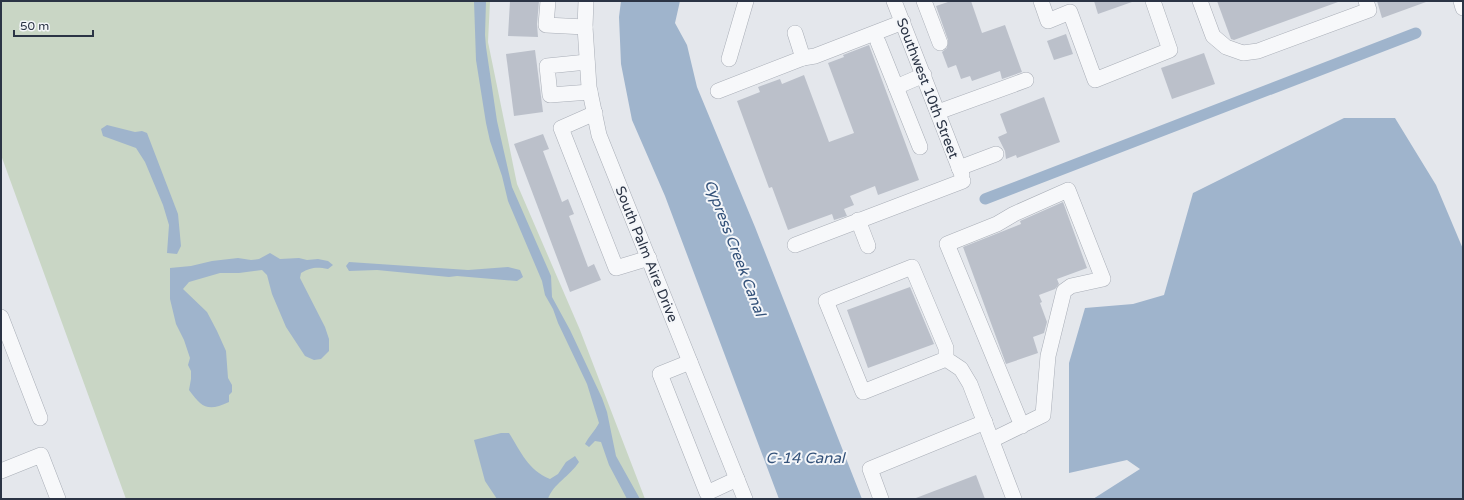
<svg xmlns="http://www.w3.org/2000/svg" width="1464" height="500" viewBox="0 0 1464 500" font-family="'Varela Round',sans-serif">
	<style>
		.green { fill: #c9d6c5 }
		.water { fill: #9fb4cc }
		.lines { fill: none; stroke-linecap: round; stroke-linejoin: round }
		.canal { stroke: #9fb4cc; stroke-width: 11 }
		.building { fill: #bbc0ca }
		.minor-casing { stroke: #a9aeb7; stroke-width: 16 }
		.minor { stroke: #f7f8fa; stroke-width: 15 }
		.labels { text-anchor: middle; stroke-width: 4; stroke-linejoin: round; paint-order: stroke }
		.street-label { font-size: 14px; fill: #2b3445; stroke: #f4f6f9 }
		.water-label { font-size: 15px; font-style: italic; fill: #34527a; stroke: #f4f6f9 }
	</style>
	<rect width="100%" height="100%" fill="#e4e7ec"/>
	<path class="green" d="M 1,1 L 490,1 L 488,42 L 517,184 L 580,330 L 645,499 L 126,499 L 1,155 Z"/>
	<g class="water">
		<path d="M 474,1 L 486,1 L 485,35 L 486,47 L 497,121 L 512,187 L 551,276 L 552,297 L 570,330 L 602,398 L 607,412 L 616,456 L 640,499 L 627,499 L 609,465 L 601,442 L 595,441 L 589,447 L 585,444 C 589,436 595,431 599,423 L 587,384 L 558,323 L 553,309 L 545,295 L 542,281 L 508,201 L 502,176 L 490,141 L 486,123 L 476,60 Z"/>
		<path d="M 621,1 L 680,1 L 675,23 L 687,45 L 697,87 L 755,227 L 862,499 L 779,499 L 665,196 L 632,120 L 621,64 L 619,17 Z"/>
		<path d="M 1344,118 L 1395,118 L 1436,185 L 1463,249 L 1463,499 L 1093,499 L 1140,469 L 1127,460 L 1069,473 L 1069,363 L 1085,308 L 1133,304 L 1164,295 L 1193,193 Z"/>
		<path d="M 107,125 L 135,132 L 142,131 L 147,133 L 178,214 L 181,246 L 177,254 L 167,253 L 169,225 L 163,205 L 145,162 L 136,148 L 103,136 L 101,129 Z"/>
		<path d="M 270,253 L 280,259 L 299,258 L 307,260 L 318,259 L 328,261 L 333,265 L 328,269 C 317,267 311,267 301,273 L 300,278 L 325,327 L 329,339 L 329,351 L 321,359 L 314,360 L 305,356 L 286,327 L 272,294 L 267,275 L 262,270 L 239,273 L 220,273 L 189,282 L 183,289 L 207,312 L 217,331 L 226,351 L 228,378 L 232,385 L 232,392 L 229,395 L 229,402 C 208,412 202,408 189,390 L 191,379 L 191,371 L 188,365 L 190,358 L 184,340 L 176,324 L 170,299 L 170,268 L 191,266 L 212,261 L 238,258 L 251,260 L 259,259 Z"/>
		<path d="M 349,262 L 468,270 L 508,267 L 520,270 L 523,277 L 517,281 L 457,276 L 449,277 L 377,270 L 349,271 L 346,266 Z"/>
		<path d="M 501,433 L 509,433 C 521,452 528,470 550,479 L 558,474 L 566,462 L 575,456 L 579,462 C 570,476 553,484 548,499 L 497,499 L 485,481 L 474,440 Z"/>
	</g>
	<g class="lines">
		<path class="canal" d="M 985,199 L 1416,33"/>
	</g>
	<g class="building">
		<path d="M 510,1 L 539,1 L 537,24 L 538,37 L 508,36 Z"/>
		<path d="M 951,1 L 971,1 L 982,33 L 1005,25 L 1022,72 L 1002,79 L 1000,71 L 972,81 L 970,76 L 961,79 L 956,65 L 948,68 L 942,52 L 947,48 L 948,40 L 936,6 Z"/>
		<path d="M 1094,1 L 1132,1 L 1132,2 L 1098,14 Z"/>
		<path d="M 1217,1 L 1338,1 L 1338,2 L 1234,40 L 1231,39 Z"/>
		<path d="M 1377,1 L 1426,1 L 1426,2 L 1382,18 Z"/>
		<path d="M 1066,34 L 1073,54 L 1054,60 L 1047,41 Z"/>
		<path d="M 869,45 L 919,180 L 878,195 L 875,186 L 850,196 L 854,205 L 844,209 L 847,216 L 834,220 L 832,214 L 788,230 L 772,187 L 769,188 L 737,101 L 760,92 L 758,87 L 780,79 L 782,84 L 804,75 L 829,142 L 854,133 L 828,63 L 844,57 L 843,55 Z"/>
		<path d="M 535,50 L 543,112 L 514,116 L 506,54 Z"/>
		<path d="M 1204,53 L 1215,84 L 1172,99 L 1161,68 Z"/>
		<path d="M 1044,97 L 1060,142 L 1017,158 L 1016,155 L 1006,159 L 1005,151 L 998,137 L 1007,133 L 1000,114 Z"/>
		<path d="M 543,134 L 549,149 L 543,151 L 562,202 L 568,199 L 574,214 L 569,216 L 588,267 L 594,264 L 601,280 L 570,292 L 514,144 Z"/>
		<path d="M 1063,202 L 1087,268 L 1057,279 L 1059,284 L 1055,289 L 1039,295 L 1042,302 L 1040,303 L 1047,322 L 1044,333 L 1033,337 L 1038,353 L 1006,364 L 963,247 L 1021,224 L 1020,221 Z"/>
		<path d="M 910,287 L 934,344 L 868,368 L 847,310 Z"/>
		<path d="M 976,475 L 985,499 L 917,499 L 916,498 Z"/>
	</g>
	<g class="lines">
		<defs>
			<g id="minor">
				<path d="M 548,1 L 546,25 L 585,27"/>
				<path d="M 586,1 L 585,27 L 589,87 L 599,135 L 745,499"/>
				<path d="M 894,1 L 962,175"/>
				<path d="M 924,1 L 940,43"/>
				<path d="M 1041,1 L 1048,21 L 1070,12 L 1095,80 L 1170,50 L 1153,1"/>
				<path d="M 1200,1 L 1213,36 L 1226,47 L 1243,53 L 1258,51 L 1369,10 L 1366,1"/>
				<path d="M 1461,1 L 1463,8"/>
				<path d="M 878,42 L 920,147"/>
				<path d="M 803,58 L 815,56 L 903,22"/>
				<path d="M 729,59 L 746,1"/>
				<path d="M 587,62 L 547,66 L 550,95 L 590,92"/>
				<path d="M 896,87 L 924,75"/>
				<path d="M 718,91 L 803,58 L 795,33"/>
				<path d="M 938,112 L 1026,80"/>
				<path d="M 595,113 L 561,128 L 616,268 L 649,258"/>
				<path d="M 959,168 L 996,154"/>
				<path d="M 858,220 L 868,246"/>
				<path d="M 795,245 L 963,181"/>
				<path d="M 1,317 L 40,418"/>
				<path d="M 946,359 L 946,348 L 912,267 L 826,301 L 863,392 L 946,359 L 961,369 L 970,384 L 1014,499"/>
				<path d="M 690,362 L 660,374 L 707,493 L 737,479"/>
				<path d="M 992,440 L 1043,415 L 1048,356 L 1064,291 L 1071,286 L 1103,279 L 1068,190 L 1014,214 L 997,224 L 947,244 L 1022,426"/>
				<path d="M 1,471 L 41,455 L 58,499"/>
				<path d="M 881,499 L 870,469 L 985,422"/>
			</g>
		</defs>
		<use href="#minor" class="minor-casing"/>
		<use href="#minor" class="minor"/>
	</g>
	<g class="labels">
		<g class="street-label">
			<text transform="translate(928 88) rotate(69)" y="5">Southwest 10th Street</text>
			<text transform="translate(647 254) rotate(68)" y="5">South Palm Aire Drive</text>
		</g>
		<g class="water-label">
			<text transform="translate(735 248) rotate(69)" y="5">Cypress Creek Canal</text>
			<text x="805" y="463">C-14 Canal</text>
		</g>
	</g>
	<rect width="1464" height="500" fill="none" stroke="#2b3445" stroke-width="4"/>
	<path d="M14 30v6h79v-6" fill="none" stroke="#2b3445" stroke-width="2"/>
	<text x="20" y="30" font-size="12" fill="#2b3445" stroke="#f4f6f9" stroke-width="3" paint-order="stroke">50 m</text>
</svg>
